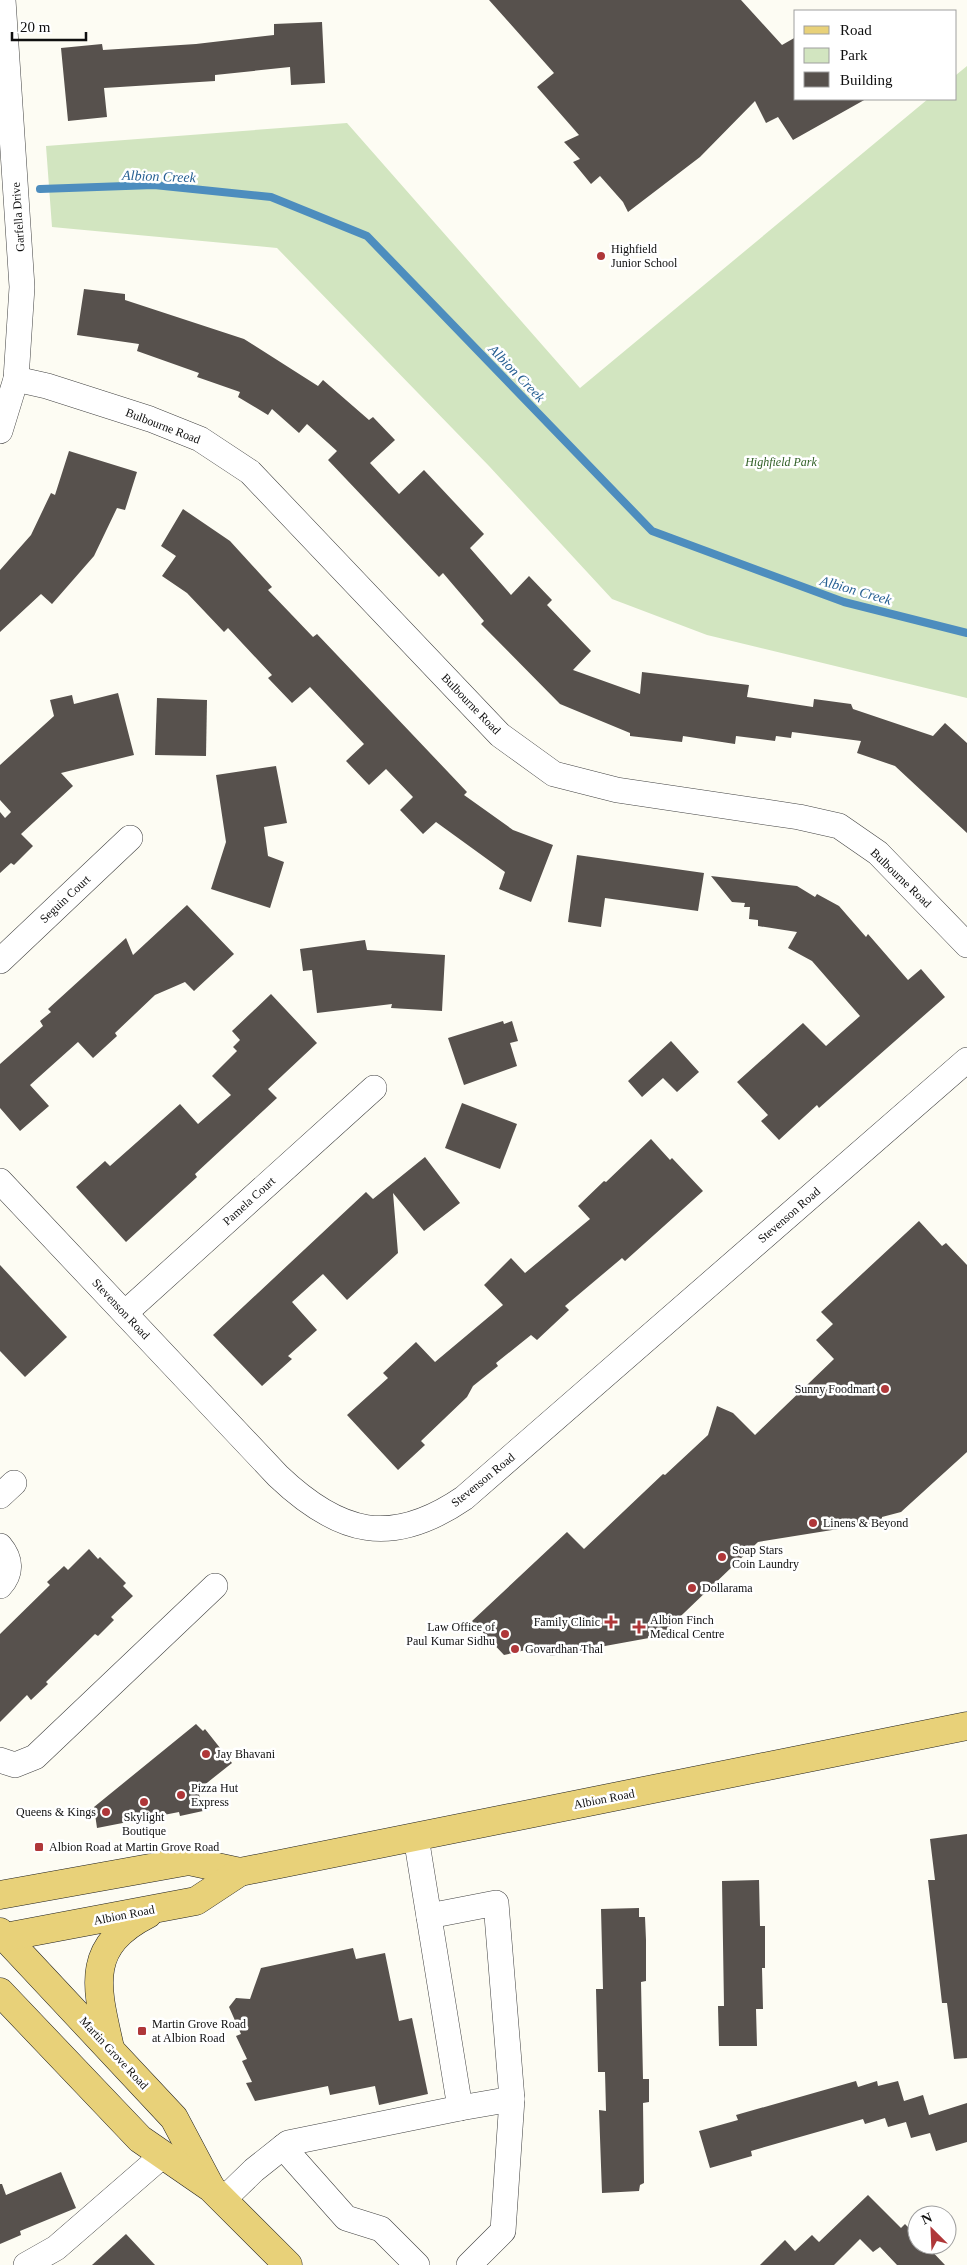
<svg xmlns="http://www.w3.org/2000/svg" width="967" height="2265" viewBox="0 0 967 2265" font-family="Georgia,serif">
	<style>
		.green { fill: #d2e5c0 }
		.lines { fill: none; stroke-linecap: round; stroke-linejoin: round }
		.stream { stroke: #4d8dbe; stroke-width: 8 }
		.building { fill: #57514d }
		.minor-casing { stroke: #424242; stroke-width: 26 }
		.major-casing { stroke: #202020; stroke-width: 29 }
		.minor { stroke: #fff; stroke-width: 25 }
		.major { stroke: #e8d179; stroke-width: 28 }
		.poi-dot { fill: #af3739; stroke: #fff; stroke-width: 2 }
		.labels { text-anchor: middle; stroke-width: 5; stroke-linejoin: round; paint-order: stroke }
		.street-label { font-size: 12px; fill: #0f0f0f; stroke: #fff }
		.poi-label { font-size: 12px; fill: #0f0f0f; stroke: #fff; text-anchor: start }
		.park-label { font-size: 12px; font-style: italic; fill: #316027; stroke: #fff }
		.water-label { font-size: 14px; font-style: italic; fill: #276093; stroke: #fff }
	</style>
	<rect width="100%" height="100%" fill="#fdfcf3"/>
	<path class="green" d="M 967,66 L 967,698 L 707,635 L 612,599 L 489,466 L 277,248 L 52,227 L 46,146 L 347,123 L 580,388 L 928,99 L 956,99 L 956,75 Z"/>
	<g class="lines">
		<path class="stream" d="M 40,189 L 154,185 L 271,197 L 367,236 L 652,531 L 844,602 L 967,633"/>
	</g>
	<g class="building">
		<path d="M 489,0 L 741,0 L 782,45 L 796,37 L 796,99 L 866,99 L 793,140 L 778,117 L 766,123 L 755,101 L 700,157 L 628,212 L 623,202 L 600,176 L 591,184 L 573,162 L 580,159 L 564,142 L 579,135 L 537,87 L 554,73 Z"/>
		<path d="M 322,22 L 325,83 L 291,85 L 290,67 L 215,75 L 215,81 L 104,88 L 107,117 L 68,121 L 61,48 L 102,44 L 103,50 L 196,44 L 274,35 L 274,24 Z"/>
		<path d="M 84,289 L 125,294 L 125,300 L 244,339 L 318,386 L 323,380 L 369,420 L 373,417 L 395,440 L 370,463 L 399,494 L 424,470 L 484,534 L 470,548 L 511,595 L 529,576 L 552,600 L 547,605 L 591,651 L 573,670 L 640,694 L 642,672 L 749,685 L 747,697 L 813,707 L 814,699 L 851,704 L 853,709 L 933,736 L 945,723 L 967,743 L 967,833 L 895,766 L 857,753 L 861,741 L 792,732 L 791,738 L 776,736 L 775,741 L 736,736 L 735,744 L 683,736 L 682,742 L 630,736 L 630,733 L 560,704 L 481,624 L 484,621 L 443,573 L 439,577 L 328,460 L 337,451 L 307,424 L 299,433 L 272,409 L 268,415 L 238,397 L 240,392 L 197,377 L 199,373 L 137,351 L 139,344 L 77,335 Z"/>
		<path d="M 69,451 L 137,472 L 125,510 L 117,508 L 94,556 L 52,604 L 41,594 L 0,632 L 0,570 L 31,535 L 51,493 L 55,495 Z"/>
		<path d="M 183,509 L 230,541 L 272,587 L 268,590 L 313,637 L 317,634 L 356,675 L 467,792 L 464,795 L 513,830 L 553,845 L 531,902 L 499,889 L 505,872 L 436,822 L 423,834 L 400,810 L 413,797 L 386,769 L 369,785 L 346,761 L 364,744 L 310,687 L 292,703 L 268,678 L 272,675 L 228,628 L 224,632 L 187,593 L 162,576 L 176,556 L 161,546 Z"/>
		<path d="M 118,693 L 134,755 L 61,773 L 73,786 L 21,834 L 33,846 L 14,865 L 11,863 L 0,873 L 0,812 L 5,818 L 11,812 L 0,800 L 0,765 L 54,716 L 50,700 L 72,695 L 74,704 Z"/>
		<path d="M 157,698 L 207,700 L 206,756 L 155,755 Z"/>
		<path d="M 276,766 L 287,823 L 264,827 L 268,856 L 284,862 L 270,908 L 211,889 L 226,842 L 216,775 Z"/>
		<path d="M 577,855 L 704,873 L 698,911 L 605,898 L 601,927 L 568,922 Z"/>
		<path d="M 711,876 L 797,886 L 815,897 L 817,894 L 839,906 L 866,937 L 868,934 L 908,980 L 921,969 L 945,997 L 819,1108 L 817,1105 L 779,1140 L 761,1121 L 768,1115 L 737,1082 L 803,1023 L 826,1046 L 860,1016 L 812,961 L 788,948 L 797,932 L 758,926 L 758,920 L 749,919 L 750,907 L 744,907 L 745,903 L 732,902 Z"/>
		<path d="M 187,905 L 234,954 L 194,991 L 185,982 L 155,995 L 115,1033 L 117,1036 L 93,1058 L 78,1042 L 30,1085 L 49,1106 L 20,1131 L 0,1108 L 0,1064 L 43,1026 L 40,1021 L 51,1012 L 48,1009 L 126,938 L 133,955 Z"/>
		<path d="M 365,940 L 367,950 L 445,955 L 442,1011 L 391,1008 L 392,1004 L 317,1013 L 312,970 L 303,971 L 300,949 Z"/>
		<path d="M 271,994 L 317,1043 L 268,1089 L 277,1098 L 195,1174 L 197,1177 L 126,1242 L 76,1187 L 105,1161 L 110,1166 L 180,1104 L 198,1124 L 231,1095 L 212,1076 L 237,1051 L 233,1047 L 240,1040 L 232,1031 Z"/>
		<path d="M 503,1021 L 504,1024 L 512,1021 L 518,1041 L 510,1043 L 517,1066 L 464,1085 L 448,1038 Z"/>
		<path d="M 671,1041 L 699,1072 L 677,1092 L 663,1078 L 642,1097 L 628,1081 Z"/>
		<path d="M 462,1103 L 517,1124 L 500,1169 L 445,1148 Z"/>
		<path d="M 651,1139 L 670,1160 L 672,1158 L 703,1191 L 625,1261 L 622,1258 L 565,1306 L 569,1310 L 537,1340 L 531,1335 L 496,1363 L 498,1366 L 473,1386 L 467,1397 L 421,1441 L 425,1445 L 398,1470 L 347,1415 L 388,1378 L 383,1373 L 416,1342 L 435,1362 L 503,1305 L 484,1285 L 511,1258 L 525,1273 L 590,1219 L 578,1206 L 604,1181 L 606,1182 Z"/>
		<path d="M 425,1157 L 460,1203 L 424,1231 L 393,1193 L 398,1253 L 347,1300 L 323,1274 L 292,1302 L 317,1330 L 288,1356 L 292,1359 L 262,1386 L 213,1335 L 366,1192 L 373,1199 Z"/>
		<path d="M 919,1221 L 942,1246 L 946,1243 L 967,1265 L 967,1452 L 901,1512 L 882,1517 L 882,1522 L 758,1542 L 660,1636 L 550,1656 L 548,1645 L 504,1655 L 472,1621 L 567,1532 L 584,1549 L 663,1474 L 665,1475 L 708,1435 L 717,1406 L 733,1413 L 755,1435 L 834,1359 L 816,1340 L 833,1324 L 821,1312 Z"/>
		<path d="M 0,1265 L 67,1337 L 25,1377 L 0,1351 Z"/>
		<path d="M 89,1549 L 98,1559 L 100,1557 L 126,1583 L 123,1586 L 133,1596 L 111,1617 L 114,1620 L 98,1636 L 95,1634 L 46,1682 L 48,1684 L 31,1700 L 27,1695 L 0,1722 L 0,1634 L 50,1585 L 47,1582 L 64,1566 L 68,1570 Z"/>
		<path d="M 196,1724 L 203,1731 L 205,1729 L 232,1763 L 198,1790 L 203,1811 L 180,1816 L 179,1812 L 97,1828 L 94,1807 Z"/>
		<path d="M 967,1834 L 967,2058 L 954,2059 L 947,2003 L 942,2003 L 928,1880 L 935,1880 L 930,1839 Z"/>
		<path d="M 759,1880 L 760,1926 L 765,1926 L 765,1968 L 762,1968 L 763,2009 L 756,2009 L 757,2046 L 719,2046 L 718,2006 L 724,2006 L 722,1881 Z"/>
		<path d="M 639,1908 L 639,1917 L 645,1917 L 646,1940 L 646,1981 L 641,1982 L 643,2079 L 649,2079 L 649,2102 L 643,2103 L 644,2183 L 640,2185 L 639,2191 L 602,2193 L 599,2110 L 606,2111 L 605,2072 L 598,2072 L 596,1989 L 603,1989 L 601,1909 Z"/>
		<path d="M 353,1948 L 356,1959 L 385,1953 L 399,2021 L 412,2018 L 428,2094 L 379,2105 L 375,2086 L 330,2095 L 328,2086 L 255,2101 L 246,2083 L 252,2082 L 242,2061 L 247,2059 L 236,2036 L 241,2034 L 229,2007 L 236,1998 L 250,1999 L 261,1968 Z"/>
		<path d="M 856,2081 L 858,2087 L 877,2081 L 878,2086 L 898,2081 L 904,2101 L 923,2095 L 929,2115 L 967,2103 L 967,2142 L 936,2151 L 930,2133 L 911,2138 L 906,2122 L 888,2127 L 885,2118 L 865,2124 L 863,2119 L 751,2151 L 752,2156 L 710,2168 L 699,2131 L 738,2120 L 736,2115 Z"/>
		<path d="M 61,2172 L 76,2208 L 20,2231 L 21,2235 L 0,2244 L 0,2184 L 2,2184 L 6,2195 Z"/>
		<path d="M 868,2195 L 901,2228 L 905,2224 L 917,2236 L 917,2245 L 926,2245 L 945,2265 L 897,2265 L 880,2247 L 873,2252 L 860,2239 L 834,2265 L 760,2265 L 785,2240 L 795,2251 L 812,2235 L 819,2242 Z"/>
		<path d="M 126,2234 L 155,2265 L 92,2265 Z"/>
	</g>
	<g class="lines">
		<defs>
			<g id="minor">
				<path d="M 16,379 L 47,386 L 150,419 L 200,439 L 250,472 L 500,735 L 554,774 L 617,790 L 799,817 L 839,826 L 878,853 L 967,945"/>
				<path d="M 0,431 L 16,379 L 22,287 L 3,0"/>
				<path d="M 0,961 L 130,838"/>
				<path d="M 0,1181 L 278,1476 C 339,1534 391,1548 464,1498 L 967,1060"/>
				<path d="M 125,1313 L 374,1088"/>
				<path d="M 0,1496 L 14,1483"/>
				<path d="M 0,1546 C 11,1559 12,1573 0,1586"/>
				<path d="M 0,1760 L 15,1765 L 35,1757 L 215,1586"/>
				<path d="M 429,1916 L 496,1903 L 512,2099 L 460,2108"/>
				<path d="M 283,2147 L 346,2218 L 381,2229 L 417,2265"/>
				<path d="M 223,2200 L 254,2170 L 288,2143 L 460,2108 L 416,1837"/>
				<path d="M 26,2265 L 56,2248 L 162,2156"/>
				<path d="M 469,2265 L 503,2231 L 512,2099"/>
			</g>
			<g id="major">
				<path d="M 0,1895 L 189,1861 L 240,1872"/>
				<path d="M 0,1932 L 174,2118 L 210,2186"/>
				<path d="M 0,1938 L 196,1901 L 240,1872 L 967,1726"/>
				<path d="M 0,1992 L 140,2139 L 211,2188 L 288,2265"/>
				<path d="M 110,2048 C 97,1989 83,1947 148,1914"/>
			</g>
		</defs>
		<use href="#minor" class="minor-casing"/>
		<use href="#major" class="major-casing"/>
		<use href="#minor" class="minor"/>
		<use href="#major" class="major"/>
	</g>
	<g class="poi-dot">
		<circle cx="601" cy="256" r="5"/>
		<circle cx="885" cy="1389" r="5"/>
		<circle cx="813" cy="1523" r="5"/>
		<circle cx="722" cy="1557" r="5"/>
		<circle cx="692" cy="1588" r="5"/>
		<path d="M608.5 1614.5h5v5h5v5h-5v5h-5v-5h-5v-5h5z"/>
		<path d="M636.5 1619.5h5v5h5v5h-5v5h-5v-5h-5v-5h5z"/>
		<circle cx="505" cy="1634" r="5"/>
		<circle cx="515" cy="1649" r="5"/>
		<circle cx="206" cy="1754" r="5"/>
		<circle cx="181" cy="1795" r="5"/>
		<circle cx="144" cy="1802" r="5"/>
		<circle cx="106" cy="1812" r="5"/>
		<rect x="34" y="1842" width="10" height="10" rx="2.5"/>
		<rect x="137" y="2026" width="10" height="10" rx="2.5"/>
	</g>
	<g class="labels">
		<g class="street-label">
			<text transform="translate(18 217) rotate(-94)" y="4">Garfella Drive</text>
			<text transform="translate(163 426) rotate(21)" y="4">Bulbourne Road</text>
			<text transform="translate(471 704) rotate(46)" y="4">Bulbourne Road</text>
			<text transform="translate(901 878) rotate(44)" y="4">Bulbourne Road</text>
			<text transform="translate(65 899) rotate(-43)" y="4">Seguin Court</text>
			<text transform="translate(249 1201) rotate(-42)" y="4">Pamela Court</text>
			<text transform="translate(789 1215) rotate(-41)" y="4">Stevenson Road</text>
			<text transform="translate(121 1309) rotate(47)" y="4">Stevenson Road</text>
			<text transform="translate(483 1480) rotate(-39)" y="4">Stevenson Road</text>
			<text transform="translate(604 1799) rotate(-11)" y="4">Albion Road</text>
			<text transform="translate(124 1915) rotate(-11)" y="4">Albion Road</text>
			<text transform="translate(114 2053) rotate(47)" y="4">Martin Grove Road</text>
		</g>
		<g class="poi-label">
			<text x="611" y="253">Highfield<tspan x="611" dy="14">Junior School</tspan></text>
			<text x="875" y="1393" text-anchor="end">Sunny Foodmart</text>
			<text x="823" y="1527">Linens &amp; Beyond</text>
			<text x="732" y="1554">Soap Stars<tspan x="732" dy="14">Coin Laundry</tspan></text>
			<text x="702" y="1592">Dollarama</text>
			<text x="650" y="1624">Albion Finch<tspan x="650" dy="14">Medical Centre</tspan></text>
			<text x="600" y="1626" text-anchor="end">Family Clinic</text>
			<text x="495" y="1631" text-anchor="end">Law Office of<tspan x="495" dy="14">Paul Kumar Sidhu</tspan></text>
			<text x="525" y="1653">Govardhan Thal</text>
			<text x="216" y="1758">Jay Bhavani</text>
			<text x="191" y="1792">Pizza Hut<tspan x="191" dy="14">Express</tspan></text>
			<text x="96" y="1816" text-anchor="end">Queens &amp; Kings</text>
			<text x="144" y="1821" text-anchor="middle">Skylight<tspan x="144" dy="14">Boutique</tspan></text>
			<text x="49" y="1851">Albion Road at Martin Grove Road</text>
			<text x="152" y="2028">Martin Grove Road<tspan x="152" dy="14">at Albion Road</tspan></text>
		</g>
		<g class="park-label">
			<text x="781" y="466">Highfield Park</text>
		</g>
		<g class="water-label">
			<text transform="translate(159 176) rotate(2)" y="5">Albion Creek</text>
			<text transform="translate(517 373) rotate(46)" y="5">Albion Creek</text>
			<text transform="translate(856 590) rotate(16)" y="5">Albion Creek</text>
		</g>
	</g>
	<rect x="794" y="10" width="162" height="90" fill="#ffffff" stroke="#9f9f9f"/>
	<rect x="804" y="26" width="25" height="8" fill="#e8d179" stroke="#9f9f9f"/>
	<text x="840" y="35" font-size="15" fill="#0f0f0f">Road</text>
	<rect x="804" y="48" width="25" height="15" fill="#d2e5c0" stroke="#9f9f9f"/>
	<text x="840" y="60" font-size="15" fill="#0f0f0f">Park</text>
	<rect x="804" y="72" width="25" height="15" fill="#57514d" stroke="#9f9f9f"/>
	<text x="840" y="85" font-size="15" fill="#0f0f0f">Building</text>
	<g transform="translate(932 2230) rotate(336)"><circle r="24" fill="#ffffff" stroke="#9f9f9f"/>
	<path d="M0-4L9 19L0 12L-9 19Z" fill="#af3739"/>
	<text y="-8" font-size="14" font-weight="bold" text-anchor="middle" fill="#0f0f0f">N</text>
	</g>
	<path d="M12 32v8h74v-8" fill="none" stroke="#0f0f0f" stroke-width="2.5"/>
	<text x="20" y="32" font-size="15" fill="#0f0f0f" stroke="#ffffff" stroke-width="4" paint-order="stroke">20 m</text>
</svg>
